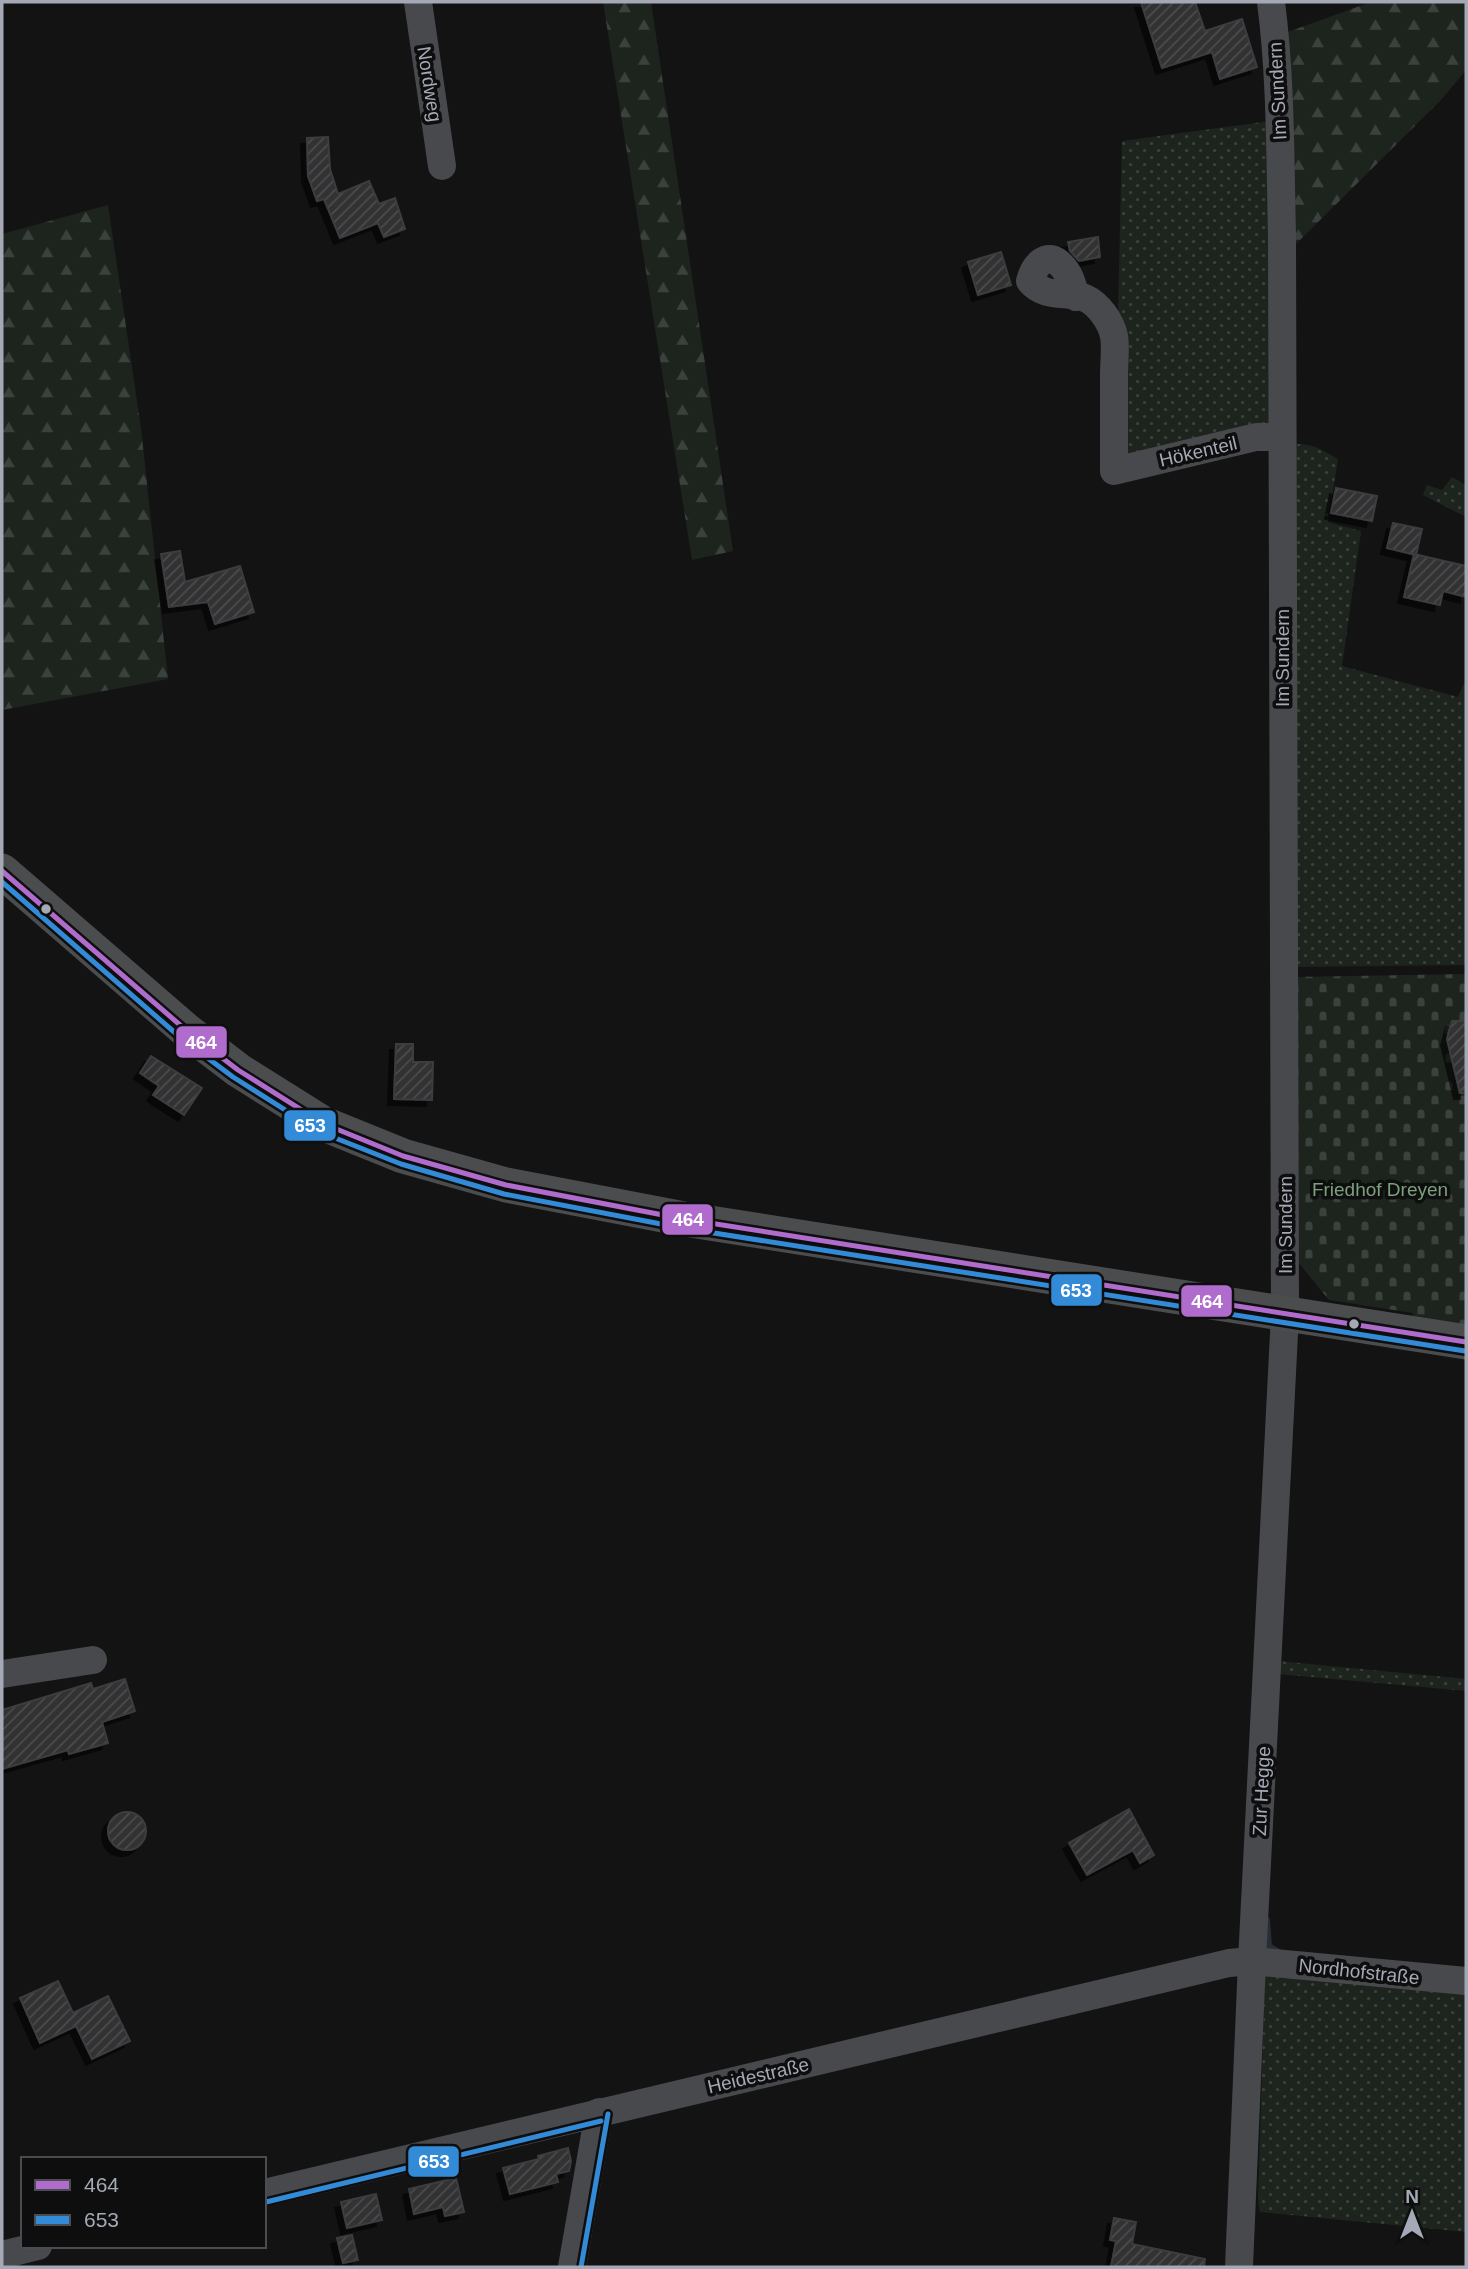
<svg xmlns="http://www.w3.org/2000/svg" width="1468" height="2269" viewBox="0 0 1468 2269" font-family="Helvetica,sans-serif">
	<style>
		.grass { fill: url(#grass-dots) }
		.forest { fill: url(#forest-firs) }
		.cemetery { fill: url(#cemetery-stones) }
		.lines { fill: none; stroke-linecap: round; stroke-linejoin: round }
		.stream { stroke: #272e35; stroke-width: 6 }
		.building { fill: url(#building-hatch); stroke: #3c3d40; stroke-width: 2; filter: url(#shadow) }
		.minor { stroke: #48494c; stroke-width: 28 }
		.major { stroke: #4a4c4e; stroke-width: 35 }
		.bus-1-casing { stroke: #0e0e0f; stroke-width: 10 }
		.bus-2-casing { stroke: #0e0e0f; stroke-width: 10 }
		.bus-1 { stroke: #b06ccc; stroke-width: 5 }
		.bus-2 { stroke: #338bd7; stroke-width: 5 }
		.bus-dot { fill: #a4a9b5; stroke: #0e0e0f; stroke-width: 2.5 }
		.labels { text-anchor: middle; stroke-width: 7; stroke-linejoin: round; paint-order: stroke }
		.street-label { font-size: 19px; fill: #a4a9b5; stroke: #0e0e0f }
		.park-label { font-size: 19px; fill: #7ba07d; stroke: #0e0e0f }
		.line-badge { stroke: #0e0e0f; stroke-width: 2.5 }
		.badge-label { font-size: 19px; text-anchor: middle; font-weight: bold; fill: #fff }
	</style>
	<defs>
		<pattern id="grass-dots" width="8" height="8" patternUnits="userSpaceOnUse" patternTransform="scale(1.75)"><rect width="8" height="8" fill="#1d241e"/><path d="M2 2h.1M6 6h.1" fill="none" stroke="#3b413c" stroke-width="1.8" stroke-linecap="round"/></pattern>
		<pattern id="forest-firs" width="22" height="20" patternUnits="userSpaceOnUse" patternTransform="scale(1.75)"><rect width="22" height="20" fill="#1d241e"/><path d="M5 1l3.5 6h-7zM16 11l3.5 6h-7z" fill="#3b413c"/></pattern>
		<pattern id="cemetery-stones" width="16" height="16" patternUnits="userSpaceOnUse" patternTransform="scale(1.75)"><rect width="16" height="16" fill="#1d241e"/><path d="M2 7V4a2 2 0 0 1 4 0v3zM10 15v-3a2 2 0 0 1 4 0v3z" fill="#3b413c"/></pattern>
		<pattern id="building-hatch" width="6" height="6" patternUnits="userSpaceOnUse" patternTransform="scale(1.75)"><rect width="6" height="6" fill="#313133"/><path d="M-1 1l2-2M0 6l6-6M5 7l2-2" fill="none" stroke="#4c4c4e"/></pattern>
		<filter id="shadow"><feDropShadow dx="-6" dy="6" stdDeviation="0" flood-color="#0009"/></filter>
	</defs>
	<rect width="100%" height="100%" fill="#131314"/>
	<g class="grass">
		<path d="M 1270,121 L 1272,425 L 1120,464 L 1118,316 L 1122,141 Z"/>
		<path d="M 1298,444 C 1313,443 1325,452 1338,459 L 1328,522 L 1361,531 L 1342,666 L 1458,697 L 1466,679 L 1466,965 L 1293,967 L 1289,452 Z"/>
		<path d="M 1452,477 L 1466,485 L 1466,517 L 1423,495 L 1427,485 L 1442,490 Z"/>
		<path d="M 1278,1661 L 1466,1679 L 1466,1691 L 1278,1674 Z"/>
		<path d="M 1265,1973 L 1466,1991 L 1466,2232 L 1260,2212 L 1258,2200 Z"/>
	</g>
	<g class="forest">
		<path d="M 603,2 L 651,2 L 733,551 L 692,560 Z"/>
		<path d="M 1371,2 L 1466,2 L 1466,70 L 1440,101 L 1295,245 L 1285,33 Z"/>
		<path d="M 108,205 L 141,428 L 168,679 L 2,710 L 2,234 Z"/>
	</g>
	<path class="cemetery" d="M 1466,974 L 1466,1327 L 1412,1319 L 1413,1313 L 1329,1300 L 1294,1257 L 1294,977 Z"/>
	<g class="lines">
		<path class="stream" d="M 1267,1920 L 1269,1946 L 1279,1952"/>
	</g>
	<g class="building">
		<path d="M 1141,2 L 1195,2 L 1205,31 L 1242,19 L 1257,67 L 1220,79 L 1212,52 L 1162,68 Z"/>
		<path d="M 328,137 L 330,169 L 338,194 L 369,181 L 379,204 L 395,198 L 405,229 L 384,237 L 378,223 L 340,238 L 324,199 L 317,201 L 308,176 L 307,138 Z"/>
		<path d="M 1098,237 L 1100,257 L 1079,261 L 1070,251 L 1068,242 Z"/>
		<path d="M 1001,252 L 1011,285 L 978,295 L 968,262 Z"/>
		<path d="M 1336,488 L 1377,496 L 1372,521 L 1331,513 Z"/>
		<path d="M 1393,523 L 1422,529 L 1416,555 L 1387,548 Z"/>
		<path d="M 180,551 L 185,582 L 240,566 L 254,612 L 215,624 L 208,602 L 169,607 L 161,554 Z"/>
		<path d="M 1414,554 L 1466,566 L 1466,597 L 1443,591 L 1440,605 L 1404,597 Z"/>
		<path d="M 1452,1021 L 1466,1021 L 1466,1093 L 1460,1093 L 1447,1039 Z"/>
		<path d="M 396,1044 L 413,1044 L 413,1062 L 433,1062 L 432,1100 L 394,1099 Z"/>
		<path d="M 151,1056 L 202,1088 L 184,1115 L 153,1095 L 159,1086 L 140,1073 Z"/>
		<path d="M 125,1679 L 135,1711 L 102,1722 L 108,1743 L 69,1754 L 68,1750 L 2,1769 L 2,1710 L 91,1683 L 93,1689 Z"/>
		<path d="M 1129,1809 L 1154,1855 L 1140,1863 L 1133,1850 L 1087,1875 L 1069,1843 Z"/>
		<circle cx="127" cy="1831" r="19"/>
		<path d="M 58,1981 L 73,2013 L 108,1996 L 130,2041 L 92,2059 L 76,2026 L 40,2043 L 20,1998 Z"/>
		<path d="M 568,2148 L 571,2161 L 569,2171 L 556,2174 L 558,2182 L 510,2194 L 503,2168 L 539,2159 L 538,2156 Z"/>
		<path d="M 456,2178 L 464,2212 L 445,2216 L 443,2207 L 414,2214 L 409,2189 Z"/>
		<path d="M 376,2194 L 382,2220 L 347,2228 L 341,2202 Z"/>
		<path d="M 1114,2218 L 1136,2222 L 1132,2244 L 1205,2259 L 1204,2267 L 1111,2267 L 1116,2241 L 1110,2240 Z"/>
		<path d="M 352,2235 L 358,2260 L 343,2263 L 337,2238 Z"/>
	</g>
	<g class="lines">
		<g class="minor">
			<path d="M 418,2 L 442,166"/>
			<path d="M 1076,297 C 1073,286 1070,274 1062,266 C 1047,249 1034,266 1030,281 C 1045,299 1067,291 1085,298 C 1099,304 1111,322 1114,336 C 1116,348 1114,362 1114,374 C 1114,406 1114,439 1114,471 L 1256,437 L 1282,437"/>
			<path d="M 2,1674 L 93,1660"/>
			<path d="M 264,2193 L 1229,1963 L 1252,1961 L 1466,1981"/>
			<path d="M 2,2255 L 38,2246"/>
			<path d="M 572,2267 L 599,2112"/>
			<path d="M 1239,2267 L 1252,1961 L 1285,1314 L 1282,234 C 1280,157 1281,79 1271,2"/>
		</g>
		<path class="major" d="M 2,871 L 187,1031 L 238,1070 L 324,1124 L 403,1156 L 506,1185 L 684,1219 L 1466,1342"/>
		<defs>
			<path id="bus-1" d="M 2,871 L 187,1031 L 238,1070 L 324,1124 L 403,1156 L 506,1185 L 684,1219 L 1466,1342"/>
			<g id="bus-2">
				<path d="M 2,882 L 181,1038 L 233,1077 L 320,1132 L 401,1164 L 504,1194 L 682,1228 L 1465,1351"/>
				<path d="M 266,2202 L 601,2121"/>
				<path d="M 581,2267 L 608,2114"/>
			</g>
		</defs>
		<use href="#bus-1" class="bus-1-casing"/>
		<use href="#bus-2" class="bus-2-casing"/>
		<use href="#bus-1" class="bus-1"/>
		<use href="#bus-2" class="bus-2"/>
	</g>
	<g class="bus-dot">
		<circle cx="46" cy="909" r="6"/>
		<circle cx="1354" cy="1324" r="6"/>
	</g>
	<g class="labels">
		<g class="street-label">
			<text transform="translate(430 84) rotate(81)" y="7">Nordweg</text>
			<text transform="translate(1277 91) rotate(-93)" y="7">Im Sundern</text>
			<text transform="translate(1198 451) rotate(-13)" y="7">Hökenteil</text>
			<text transform="translate(1282 658) rotate(-90)" y="7">Im Sundern</text>
			<text transform="translate(1285 1225) rotate(-90)" y="7">Im Sundern</text>
			<text transform="translate(1261 1791) rotate(-87)" y="7">Zur Hegge</text>
			<text transform="translate(1359 1971) rotate(6)" y="7">Nordhofstraße</text>
			<text transform="translate(758 2075) rotate(-13)" y="7">Heidestraße</text>
		</g>
		<g class="park-label">
			<text x="1380" y="1196">Friedhof Dreyen</text>
		</g>
	</g>
	<g class="line-badge">
		<rect x="175" y="1025" width="53" height="34" rx="7" fill="#b06ccc"/>
		<rect x="283" y="1109" width="54" height="33" rx="7" fill="#338bd7"/>
		<rect x="661" y="1203" width="53" height="33" rx="7" fill="#b06ccc"/>
		<rect x="1050" y="1273" width="53" height="34" rx="7" fill="#338bd7"/>
		<rect x="1180" y="1284" width="53" height="34" rx="7" fill="#b06ccc"/>
		<rect x="407" y="2145" width="53" height="33" rx="7" fill="#338bd7"/>
	</g>
	<g class="badge-label">
		<text x="201" y="1049">464</text>
		<text x="310" y="1132">653</text>
		<text x="688" y="1226">464</text>
		<text x="1076" y="1297">653</text>
		<text x="1207" y="1308">464</text>
		<text x="434" y="2168">653</text>
	</g>
	<rect width="1468" height="2269" fill="none" stroke="#a4a9b5" stroke-width="7"/>
	<rect x="21" y="2157" width="245" height="91" fill="#0e0e0f" stroke="#4a4c51" stroke-width="2"/>
	<rect x="35" y="2180" width="35" height="10" fill="#b06ccc" stroke="#4a4c51" stroke-width="2"/>
	<text x="84" y="2192" font-size="21" fill="#a4a9b5">464</text>
	<rect x="35" y="2215" width="35" height="10" fill="#338bd7" stroke="#4a4c51" stroke-width="2"/>
	<text x="84" y="2227" font-size="21" fill="#a4a9b5">653</text>
	<g transform="translate(1412 2213)" stroke="#0e0e0f" stroke-width="5" paint-order="stroke">
	<path d="M0-5L12 26L0 18L-12 26Z" fill="#a4a9b5"/>
	<text y="-10" font-size="19" font-weight="bold" text-anchor="middle" fill="#a4a9b5">N</text>
	</g>
</svg>
